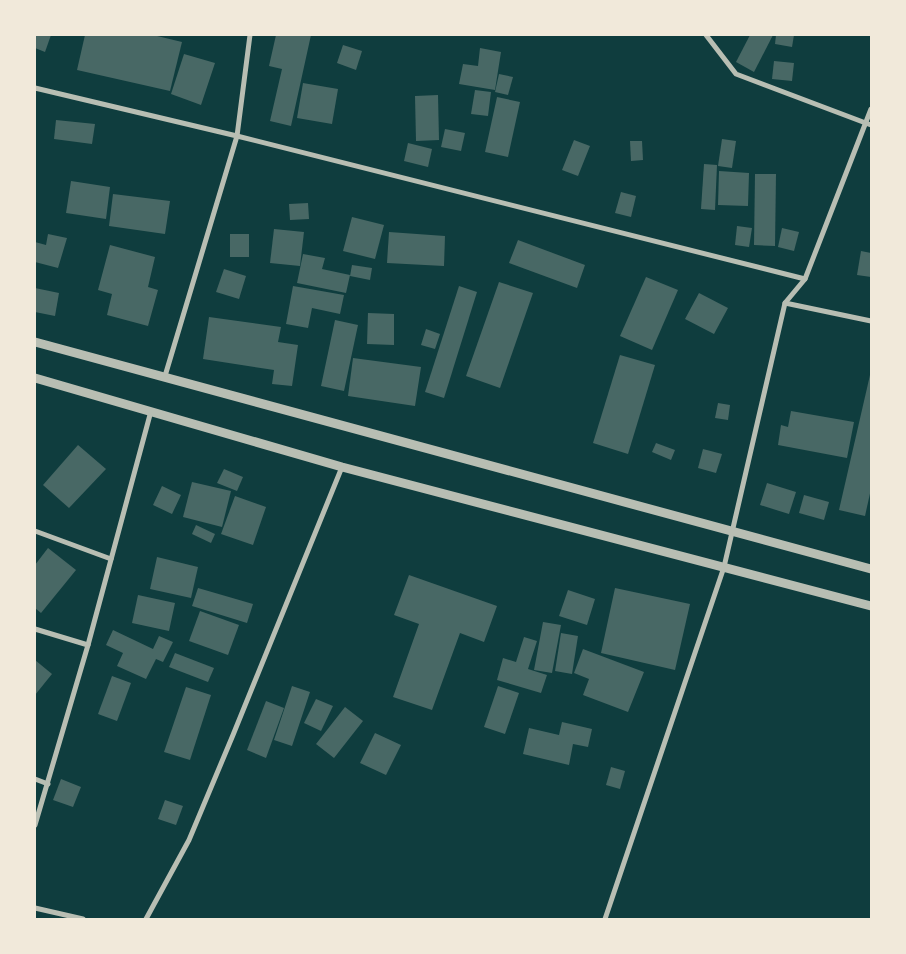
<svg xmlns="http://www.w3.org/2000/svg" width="906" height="954" viewBox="0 0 906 954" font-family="Karla,sans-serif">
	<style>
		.building { fill: #486865 }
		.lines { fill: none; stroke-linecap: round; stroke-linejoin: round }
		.minor { stroke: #b8beb3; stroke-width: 5 }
		.tertiary { stroke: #b8beb3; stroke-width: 9 }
	</style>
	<rect width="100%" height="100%" fill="#0f3d3e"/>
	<g class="building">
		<path d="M 35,35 L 51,35 L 45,52 L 35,48 Z"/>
		<path d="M 85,35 L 153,35 L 182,42 L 170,91 L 77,70 Z"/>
		<path d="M 276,35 L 311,35 L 291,126 L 270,121 L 282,69 L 269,66 Z"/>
		<path d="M 750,35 L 773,35 L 754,72 L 736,62 Z"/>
		<path d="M 776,35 L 794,35 L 792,47 L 775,44 Z"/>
		<path d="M 343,45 L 362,51 L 356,70 L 337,63 Z"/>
		<path d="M 480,48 L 501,52 L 495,90 L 459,84 L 463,64 L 478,66 Z"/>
		<path d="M 184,54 L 215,63 L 201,105 L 171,94 Z"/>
		<path d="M 774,61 L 794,63 L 792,81 L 772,79 Z"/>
		<path d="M 499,74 L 513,77 L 508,95 L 495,92 Z"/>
		<path d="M 303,83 L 338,89 L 332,124 L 297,118 Z"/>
		<path d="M 475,90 L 491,92 L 488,116 L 471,114 Z"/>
		<path d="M 438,95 L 439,140 L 416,141 L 415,96 Z"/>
		<path d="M 497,97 L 520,102 L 508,157 L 485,152 Z"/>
		<path d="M 56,120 L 95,124 L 92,144 L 54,139 Z"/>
		<path d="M 445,129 L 465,133 L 461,151 L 441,147 Z"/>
		<path d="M 722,139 L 736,141 L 732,168 L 718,166 Z"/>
		<path d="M 574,140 L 590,146 L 578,176 L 562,170 Z"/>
		<path d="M 630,141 L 642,141 L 643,160 L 631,161 Z"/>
		<path d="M 408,143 L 432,149 L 428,167 L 404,161 Z"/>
		<path d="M 704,164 L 717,165 L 715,210 L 701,209 Z"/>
		<path d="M 719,171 L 749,173 L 748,206 L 718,205 Z"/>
		<path d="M 755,174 L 776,174 L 775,246 L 754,245 Z"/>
		<path d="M 71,181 L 110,187 L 106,219 L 66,213 Z"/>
		<path d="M 621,192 L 636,196 L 631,217 L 615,213 Z"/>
		<path d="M 113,194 L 170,201 L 165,234 L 109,226 Z"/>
		<path d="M 308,203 L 309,219 L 290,220 L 289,204 Z"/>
		<path d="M 352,217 L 384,225 L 375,259 L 343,251 Z"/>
		<path d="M 737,226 L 752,228 L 749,247 L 735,245 Z"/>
		<path d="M 782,228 L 799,232 L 794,251 L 778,247 Z"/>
		<path d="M 274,229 L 304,232 L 300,266 L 270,263 Z"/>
		<path d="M 389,232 L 445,236 L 444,266 L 387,263 Z"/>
		<path d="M 48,234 L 67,238 L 58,268 L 35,262 L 35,242 L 46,245 Z"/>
		<rect x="230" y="234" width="19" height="23"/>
		<path d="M 518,240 L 585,265 L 577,288 L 509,263 Z"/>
		<path d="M 110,245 L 155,257 L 148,287 L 158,290 L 148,326 L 107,315 L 112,294 L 98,290 Z"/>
		<path d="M 861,251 L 871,253 L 871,277 L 857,275 Z"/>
		<path d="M 303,254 L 325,258 L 322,269 L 350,275 L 346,293 L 297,283 Z"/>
		<path d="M 352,265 L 372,268 L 370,280 L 350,276 Z"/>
		<path d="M 224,269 L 246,276 L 239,299 L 216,292 Z"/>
		<path d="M 646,277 L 678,290 L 652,350 L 620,336 Z"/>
		<path d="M 499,282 L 533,293 L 500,388 L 466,376 Z"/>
		<path d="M 293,286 L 344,295 L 340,314 L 312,308 L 308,328 L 286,324 Z"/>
		<path d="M 459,286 L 477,292 L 444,398 L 425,392 Z"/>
		<path d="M 35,288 L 59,293 L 55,316 L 35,312 Z"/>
		<path d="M 699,293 L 728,308 L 714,334 L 685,319 Z"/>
		<path d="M 368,313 L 394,314 L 394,345 L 367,344 Z"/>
		<path d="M 209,317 L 281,327 L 278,342 L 298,345 L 292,386 L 272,384 L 274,370 L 203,359 Z"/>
		<path d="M 335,320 L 358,325 L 344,391 L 321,386 Z"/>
		<path d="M 426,329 L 440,334 L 435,349 L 421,345 Z"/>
		<path d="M 620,355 L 655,365 L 628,454 L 593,443 Z"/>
		<path d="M 353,358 L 421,367 L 415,406 L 348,396 Z"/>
		<path d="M 870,375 L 871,489 L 865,516 L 839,510 Z"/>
		<path d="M 718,403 L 730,405 L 728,420 L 715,418 Z"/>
		<path d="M 791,411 L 854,422 L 847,458 L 778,445 L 781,425 L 788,427 Z"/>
		<path d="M 656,443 L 675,450 L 671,460 L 652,452 Z"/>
		<path d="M 78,445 L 106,469 L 69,508 L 43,485 Z"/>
		<path d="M 703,449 L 722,454 L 716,473 L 698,468 Z"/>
		<path d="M 224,469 L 243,477 L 237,491 L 217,483 Z"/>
		<path d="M 192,482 L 231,491 L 222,527 L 183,517 Z"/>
		<path d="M 767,483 L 796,492 L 789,514 L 760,505 Z"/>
		<path d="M 162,486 L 181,495 L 172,514 L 153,505 Z"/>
		<path d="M 804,495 L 829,502 L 824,520 L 799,513 Z"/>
		<path d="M 235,496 L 266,507 L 253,545 L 221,534 Z"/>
		<path d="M 196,525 L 215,534 L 211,543 L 192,534 Z"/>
		<path d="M 48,548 L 76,570 L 41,613 L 35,608 L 35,565 Z"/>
		<path d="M 157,557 L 198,567 L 191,598 L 150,589 Z"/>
		<path d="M 409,575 L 497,606 L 484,642 L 460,633 L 432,710 L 393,697 L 419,624 L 394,615 Z"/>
		<path d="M 198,588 L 253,604 L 247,623 L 192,606 Z"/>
		<path d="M 615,588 L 690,604 L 675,670 L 601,653 Z"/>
		<path d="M 568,590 L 595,599 L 587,625 L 559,616 Z"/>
		<path d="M 138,595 L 175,603 L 169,631 L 132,623 Z"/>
		<path d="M 200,611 L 239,625 L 228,655 L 189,641 Z"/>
		<path d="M 543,622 L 561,625 L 552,673 L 534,670 Z"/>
		<path d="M 113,630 L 153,649 L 159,636 L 173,642 L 163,662 L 156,659 L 146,679 L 117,666 L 123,653 L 106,645 Z"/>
		<path d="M 561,633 L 578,636 L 572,674 L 555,671 Z"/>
		<path d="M 524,637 L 537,641 L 528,669 L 547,675 L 541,693 L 497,680 L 503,658 L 516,662 Z"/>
		<path d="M 583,649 L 644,672 L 628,712 L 583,695 L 589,679 L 574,673 Z"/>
		<path d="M 175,653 L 214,668 L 208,682 L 169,667 Z"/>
		<path d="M 35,660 L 52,674 L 35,695 Z"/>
		<path d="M 112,676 L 131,683 L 117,721 L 98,714 Z"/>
		<path d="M 292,686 L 310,692 L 292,746 L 274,740 Z"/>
		<path d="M 498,686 L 519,693 L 505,734 L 484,727 Z"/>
		<path d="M 186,687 L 211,695 L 190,760 L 164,752 Z"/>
		<path d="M 316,699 L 333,706 L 321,731 L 304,723 Z"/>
		<path d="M 266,701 L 284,708 L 266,758 L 247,750 Z"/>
		<path d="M 345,707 L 363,721 L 334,758 L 316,744 Z"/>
		<path d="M 562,722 L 592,729 L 588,747 L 573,744 L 569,765 L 523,754 L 529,728 L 559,735 Z"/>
		<path d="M 375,733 L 401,745 L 386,775 L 360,763 Z"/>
		<path d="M 611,767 L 625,771 L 620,789 L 606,785 Z"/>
		<path d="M 61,779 L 81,787 L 73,807 L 53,800 Z"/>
		<path d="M 165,800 L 183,806 L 176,825 L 158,819 Z"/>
	</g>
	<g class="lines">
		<g class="minor">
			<path d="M 706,35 L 736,74 L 871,125"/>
			<path d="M 35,88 L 237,136 L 805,279"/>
			<path d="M 785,303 L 871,321"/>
			<path d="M 165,376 L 237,136 L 250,35"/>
			<path d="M 35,531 L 111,559"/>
			<path d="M 35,629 L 88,645"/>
			<path d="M 35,779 L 48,784"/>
			<path d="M 35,825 L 88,645 L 151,411"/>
			<path d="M 35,908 L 83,919"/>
			<path d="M 146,919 L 189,840 L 233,735 L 342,467"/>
			<path d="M 605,919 L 724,567 L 785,303 L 805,279 L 871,109"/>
		</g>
		<g class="tertiary">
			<path d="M 35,342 L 871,569"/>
			<path d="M 35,378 L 342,467 L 871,606"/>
		</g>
	</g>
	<rect width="906" height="954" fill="none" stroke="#f1e9da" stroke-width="72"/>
</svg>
